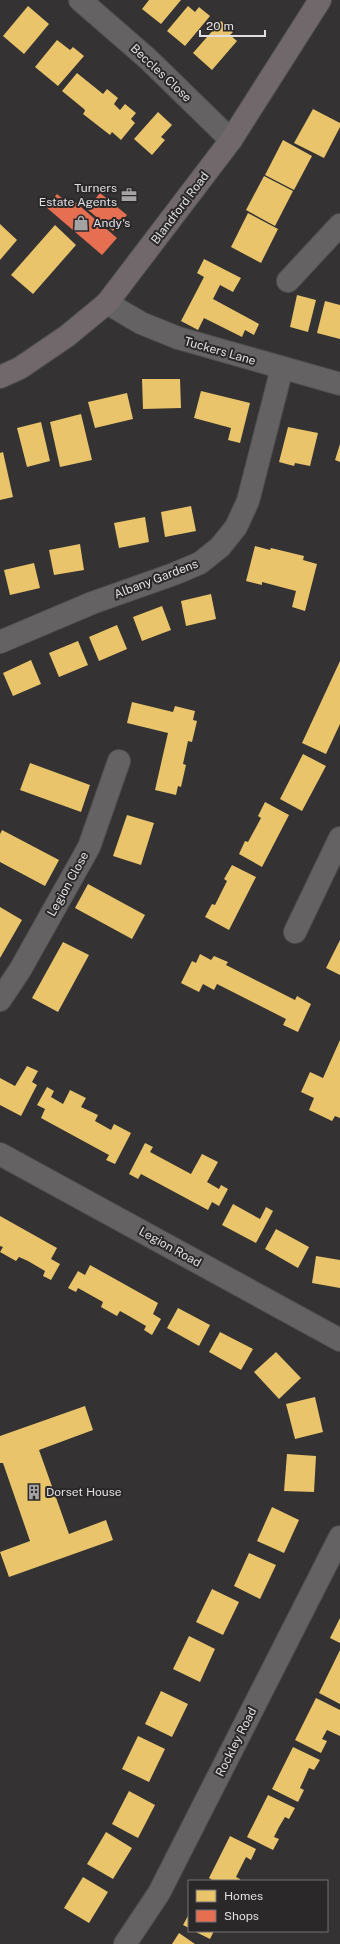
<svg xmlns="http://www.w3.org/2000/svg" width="340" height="1944" viewBox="0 0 340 1944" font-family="'Public Sans',sans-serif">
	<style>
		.homes { fill: #e9c46a }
		.shops { fill: #e76f51 }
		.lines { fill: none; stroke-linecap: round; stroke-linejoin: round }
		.minor-casing { stroke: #504e4f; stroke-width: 24 }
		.major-casing { stroke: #504e4f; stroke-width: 24 }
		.minor { stroke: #646263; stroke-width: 22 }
		.major { stroke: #70686a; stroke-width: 22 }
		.labels { text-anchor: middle; stroke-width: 4; stroke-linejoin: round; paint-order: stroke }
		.street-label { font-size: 12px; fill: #e0dee0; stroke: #2b282a }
		.poi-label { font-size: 12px; fill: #e0dee0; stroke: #2b282a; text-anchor: start }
	</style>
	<rect width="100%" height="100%" fill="#343233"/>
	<g class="homes">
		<path d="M 149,0 L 181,0 L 161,24 L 142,9 Z"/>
		<path d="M 28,6 L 49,24 L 24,54 L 3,36 Z"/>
		<path d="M 188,6 L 195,12 L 199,7 L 210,16 L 185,46 L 167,31 Z"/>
		<path d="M 221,21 L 233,32 L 230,35 L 237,41 L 212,70 L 193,53 Z"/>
		<path d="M 57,40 L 70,50 L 73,47 L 84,56 L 58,86 L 35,67 Z"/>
		<path d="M 77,73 L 103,94 L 107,89 L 118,98 L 114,104 L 120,110 L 125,104 L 136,113 L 131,119 L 135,123 L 121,140 L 112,132 L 110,135 L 83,114 L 85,111 L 84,109 L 62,91 Z"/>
		<path d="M 313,109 L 340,123 L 340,127 L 324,158 L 294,143 Z"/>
		<path d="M 158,112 L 172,125 L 161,137 L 165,140 L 152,155 L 134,139 Z"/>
		<path d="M 283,140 L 312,156 L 294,190 L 265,175 Z"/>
		<path d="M 264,176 L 293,191 L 275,226 L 246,210 Z"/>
		<path d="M 248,213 L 278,229 L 261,263 L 231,247 Z"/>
		<path d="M 0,224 L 17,240 L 0,260 Z"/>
		<path d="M 55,225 L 76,245 L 33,294 L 11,275 Z"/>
		<path d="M 204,259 L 241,278 L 233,292 L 220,285 L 213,299 L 259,324 L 254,335 L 245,330 L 242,337 L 204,318 L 198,330 L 181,321 L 204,277 L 197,273 Z"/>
		<path d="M 297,295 L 316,300 L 308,332 L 290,327 Z"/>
		<path d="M 325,301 L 340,305 L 340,339 L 317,333 Z"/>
		<path d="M 142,379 L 180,379 L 181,408 L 143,409 Z"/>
		<path d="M 201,391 L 250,403 L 240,443 L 228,440 L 231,428 L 194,418 Z"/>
		<path d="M 127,393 L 133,419 L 95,428 L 88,402 Z"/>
		<path d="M 81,414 L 92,460 L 60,467 L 50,422 Z"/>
		<path d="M 41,422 L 50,461 L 27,467 L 17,428 Z"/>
		<path d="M 288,427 L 318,433 L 310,466 L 295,463 L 294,466 L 279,462 Z"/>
		<path d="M 340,444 L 340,462 L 335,460 Z"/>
		<path d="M 3,452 L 13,497 L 0,500 L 0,453 Z"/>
		<path d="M 191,506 L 196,531 L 165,537 L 161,512 Z"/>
		<path d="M 145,517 L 149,542 L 119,548 L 114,523 Z"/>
		<path d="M 80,544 L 84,570 L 54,575 L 49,550 Z"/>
		<path d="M 255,546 L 270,550 L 271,548 L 304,556 L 303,560 L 317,564 L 305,611 L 292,607 L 296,591 L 262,582 L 262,585 L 246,581 Z"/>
		<path d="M 34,563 L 40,588 L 10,595 L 4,570 Z"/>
		<path d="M 211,594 L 216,619 L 186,626 L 181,601 Z"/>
		<path d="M 162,606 L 171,630 L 142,641 L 133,617 Z"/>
		<path d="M 117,625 L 127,649 L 99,661 L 89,637 Z"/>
		<path d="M 78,641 L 88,665 L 59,677 L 49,653 Z"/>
		<path d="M 31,660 L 41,684 L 13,696 L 3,673 Z"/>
		<path d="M 340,661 L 340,724 L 326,754 L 302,743 Z"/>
		<path d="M 132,702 L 173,712 L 175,706 L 195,711 L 193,720 L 197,721 L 192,742 L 188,741 L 183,764 L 186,765 L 181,787 L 178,786 L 176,795 L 155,790 L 168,733 L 127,723 Z"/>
		<path d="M 303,754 L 326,766 L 302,811 L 280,799 Z"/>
		<path d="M 30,763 L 90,785 L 81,812 L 20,790 Z"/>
		<path d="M 265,802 L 289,815 L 262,867 L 239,854 L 245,841 L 248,842 L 261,818 L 258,816 Z"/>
		<path d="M 127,815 L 154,823 L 141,865 L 113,856 Z"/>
		<path d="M 2,830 L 59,860 L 45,886 L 0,862 L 0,834 Z"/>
		<path d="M 232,865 L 256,877 L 229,930 L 205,917 L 212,904 L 215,905 L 227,881 L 224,879 Z"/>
		<path d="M 88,884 L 145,915 L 132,939 L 75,908 Z"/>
		<path d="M 0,907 L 22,920 L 0,958 Z"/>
		<path d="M 340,940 L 340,975 L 326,968 Z"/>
		<path d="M 63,942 L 89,955 L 58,1012 L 32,998 Z"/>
		<path d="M 200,954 L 211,960 L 214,956 L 228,962 L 226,965 L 295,1000 L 297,996 L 311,1004 L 298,1032 L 283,1025 L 286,1019 L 217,984 L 214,990 L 203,984 L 199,992 L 181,983 L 192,961 L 196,963 Z"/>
		<path d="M 340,1040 L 340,1118 L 335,1116 L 332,1121 L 309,1110 L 314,1098 L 301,1092 L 310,1072 L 323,1078 Z"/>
		<path d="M 27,1066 L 38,1071 L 32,1082 L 37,1085 L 21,1116 L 0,1105 L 0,1078 L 15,1086 Z"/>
		<path d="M 47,1087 L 54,1091 L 51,1097 L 63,1104 L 70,1090 L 86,1098 L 81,1107 L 98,1115 L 95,1121 L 111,1130 L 114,1124 L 131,1133 L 115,1164 L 106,1160 L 109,1155 L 41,1118 L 45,1109 L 37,1105 Z"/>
		<path d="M 145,1143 L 153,1147 L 150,1152 L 191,1174 L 202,1154 L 218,1162 L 207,1182 L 219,1189 L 221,1185 L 228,1189 L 219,1206 L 212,1202 L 208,1210 L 141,1174 L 138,1179 L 129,1174 Z"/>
		<path d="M 233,1204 L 260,1219 L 266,1207 L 273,1211 L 256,1243 L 222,1225 Z"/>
		<path d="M 0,1216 L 57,1248 L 51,1259 L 60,1264 L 51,1280 L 43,1276 L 45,1271 L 28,1261 L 19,1257 L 16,1261 L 0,1252 L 3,1247 L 0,1246 Z"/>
		<path d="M 276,1229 L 309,1247 L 298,1268 L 265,1249 Z"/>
		<path d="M 316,1256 L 340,1260 L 340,1288 L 312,1283 Z"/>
		<path d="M 90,1265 L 158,1303 L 153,1314 L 161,1319 L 152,1335 L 144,1330 L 146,1326 L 129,1316 L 120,1311 L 117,1316 L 101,1307 L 103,1302 L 78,1288 L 76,1292 L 68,1288 L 78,1271 L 85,1275 Z"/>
		<path d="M 178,1308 L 210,1325 L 199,1346 L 167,1328 Z"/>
		<path d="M 220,1332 L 253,1349 L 241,1370 L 209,1352 Z"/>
		<path d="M 276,1352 L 301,1378 L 279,1399 L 254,1372 Z"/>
		<path d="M 315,1397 L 323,1432 L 295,1439 L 286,1404 Z"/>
		<path d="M 85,1406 L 93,1430 L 39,1450 L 69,1534 L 106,1520 L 113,1540 L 9,1577 L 0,1552 L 30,1541 L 3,1463 L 0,1463 L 0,1436 Z"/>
		<path d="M 287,1454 L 316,1456 L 314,1492 L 284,1491 Z"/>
		<path d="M 272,1507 L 299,1520 L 284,1553 L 257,1541 Z"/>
		<path d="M 249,1553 L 276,1565 L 260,1599 L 234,1586 Z"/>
		<path d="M 212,1589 L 239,1602 L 223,1635 L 196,1622 Z"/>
		<path d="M 340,1618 L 340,1643 L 330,1638 Z"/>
		<path d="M 189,1636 L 215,1649 L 200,1682 L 173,1669 Z"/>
		<path d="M 340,1650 L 340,1704 L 319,1693 Z"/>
		<path d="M 161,1691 L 188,1704 L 172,1737 L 145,1724 Z"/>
		<path d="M 316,1698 L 340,1710 L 340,1736 L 327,1730 L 322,1739 L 327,1741 L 321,1753 L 295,1740 Z"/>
		<path d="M 138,1736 L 165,1749 L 149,1782 L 122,1769 Z"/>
		<path d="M 293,1747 L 320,1760 L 314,1770 L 309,1768 L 300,1788 L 304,1790 L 298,1802 L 272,1789 Z"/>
		<path d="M 129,1791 L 155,1805 L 138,1838 L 112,1824 Z"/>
		<path d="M 268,1795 L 295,1808 L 289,1819 L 285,1817 L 279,1827 L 274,1837 L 279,1839 L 273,1850 L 247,1837 Z"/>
		<path d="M 106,1832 L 132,1848 L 113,1879 L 87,1864 Z"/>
		<path d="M 230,1836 L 256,1849 L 251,1860 L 246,1857 L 236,1877 L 240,1879 L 240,1881 L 214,1881 L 209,1878 Z"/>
		<path d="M 83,1877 L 108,1892 L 89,1923 L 64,1908 Z"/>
		<path d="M 189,1914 L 189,1928 L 183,1925 Z"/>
		<path d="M 194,1931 L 214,1931 L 210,1939 Z"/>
		<path d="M 179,1933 L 195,1944 L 172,1944 Z"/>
	</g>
	<g class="shops">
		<path d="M 100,193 L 127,215 L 113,231 L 87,209 Z"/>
		<path d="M 57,194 L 70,205 L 74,201 L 117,238 L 102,255 L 46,207 Z"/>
	</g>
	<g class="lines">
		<defs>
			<g id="minor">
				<path d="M 80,0 L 148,59 L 231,140"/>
				<path d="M 288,281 L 340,225"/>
				<path d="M 107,303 L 141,323 L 178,338 L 340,384"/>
				<path d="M 0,642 L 92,603 L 174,574 L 200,563 L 220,547 L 236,527 L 248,501 L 282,368"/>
				<path d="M 295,932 L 340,838"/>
				<path d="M 0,1000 L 20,970 L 89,847 L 119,761"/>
				<path d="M 0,1154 L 340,1340"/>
				<path d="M 125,1944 L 159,1893 L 340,1537"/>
			</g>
			<path id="major" d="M 0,377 L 20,368 L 67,336 L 107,303 L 231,140 L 320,0"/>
		</defs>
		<use href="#minor" class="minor-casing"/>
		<use href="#major" class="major-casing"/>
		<use href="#minor" class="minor"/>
		<use href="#major" class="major"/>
	</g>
	<defs>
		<symbol id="office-bare" viewBox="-9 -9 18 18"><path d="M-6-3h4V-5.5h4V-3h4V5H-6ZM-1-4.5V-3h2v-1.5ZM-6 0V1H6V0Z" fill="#a4a2a3" stroke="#2b282a" stroke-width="2.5" paint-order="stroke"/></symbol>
		<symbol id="shop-bare" viewBox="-9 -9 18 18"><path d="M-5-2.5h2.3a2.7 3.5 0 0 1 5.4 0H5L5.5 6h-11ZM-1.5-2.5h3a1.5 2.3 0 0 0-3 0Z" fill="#a4a2a3" stroke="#2b282a" stroke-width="2.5" paint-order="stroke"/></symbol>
		<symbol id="building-bare" viewBox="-9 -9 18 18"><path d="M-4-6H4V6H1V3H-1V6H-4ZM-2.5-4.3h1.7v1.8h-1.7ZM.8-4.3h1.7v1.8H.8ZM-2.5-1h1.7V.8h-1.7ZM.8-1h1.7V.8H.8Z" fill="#a4a2a3" stroke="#2b282a" stroke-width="2.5" paint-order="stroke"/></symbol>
	</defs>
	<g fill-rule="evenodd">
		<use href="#office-bare" x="118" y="184" width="22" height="22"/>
		<use href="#shop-bare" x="70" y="212" width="22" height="22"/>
		<use href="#building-bare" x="23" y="1481" width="22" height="22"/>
	</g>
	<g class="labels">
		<g class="street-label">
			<text transform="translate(161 73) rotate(43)" y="4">Beccles Close</text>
			<text transform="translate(180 208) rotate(-53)" y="4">Blandford Road</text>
			<text transform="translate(220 351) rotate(16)" y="4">Tuckers Lane</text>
			<text transform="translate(156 579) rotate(-21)" y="4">Albany Gardens</text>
			<text transform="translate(68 884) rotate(-61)" y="4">Legion Close</text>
			<text transform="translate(170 1247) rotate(29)" y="4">Legion Road</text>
			<text transform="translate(236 1742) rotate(-63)" y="4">Rockley Road</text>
		</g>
		<g class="poi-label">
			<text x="117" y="192" text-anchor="end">Turners<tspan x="117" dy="14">Estate Agents</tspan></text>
			<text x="93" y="227">Andy's</text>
			<text x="46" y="1496">Dorset House</text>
		</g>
	</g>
	<rect x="188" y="1880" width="140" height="52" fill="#2b282a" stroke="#737173"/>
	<rect x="196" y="1890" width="20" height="12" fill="#e9c46a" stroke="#737173"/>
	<text x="224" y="1900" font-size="12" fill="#e0dee0">Homes</text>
	<rect x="196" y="1910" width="20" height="12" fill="#e76f51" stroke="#737173"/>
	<text x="224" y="1920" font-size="12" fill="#e0dee0">Shops</text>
	<path d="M200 30v6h65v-6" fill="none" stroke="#e0dee0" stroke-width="2"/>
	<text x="206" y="30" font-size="12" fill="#e0dee0" stroke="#2b282a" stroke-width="3" paint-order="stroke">20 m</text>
</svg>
